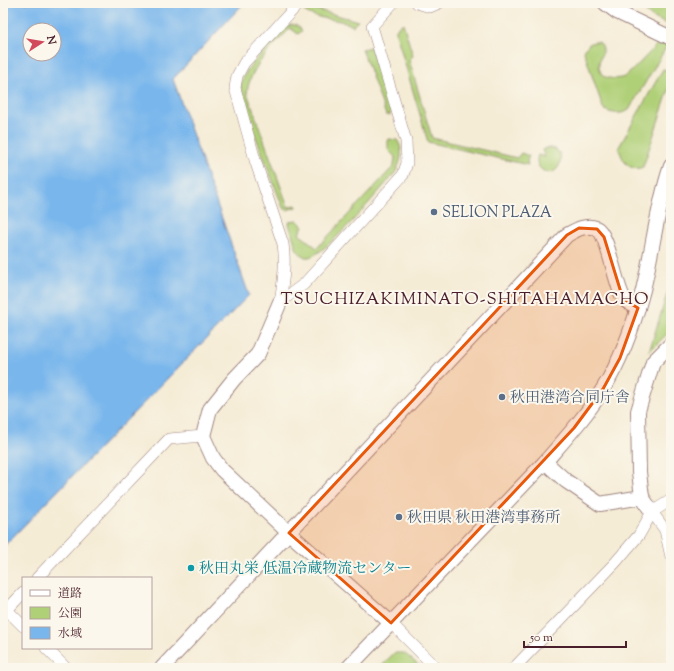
<svg xmlns="http://www.w3.org/2000/svg" width="674" height="671" viewBox="0 0 674 671" font-family="'Sorts Mill Goudy','Noto Serif JP',serif">
	<style>
		.green { fill: #b0d078; stroke: #7d7852 }
		.water { fill: #78b6ec; stroke: #616a8c; fill-rule: evenodd }
		.lines { fill: none; stroke-linecap: round; stroke-linejoin: round }
		.minor-casing { stroke: #a08680; stroke-width: 12 }
		.tertiary-casing { stroke: #a08680; stroke-width: 16 }
		.minor { stroke: #fff; stroke-width: 11 }
		.tertiary { stroke: #fff; stroke-width: 14 }
		.marked { fill: #e8590c; fill-opacity: 0.2; stroke: #e8590c; stroke-width: 3; stroke-linejoin: round }
		.service-dot { fill: #5c6f8a; stroke: #fbf7ec; stroke-width: 1.5 }
		.culture-dot { fill: #0f9aa8; stroke: #fbf7ec; stroke-width: 1.5 }
		.labels { text-anchor: middle; stroke-width: 4; stroke-linejoin: round; paint-order: stroke }
		.service-label { font-size: 15px; fill: #4e5e75; stroke: #fbf7ec; text-anchor: start }
		.culture-label { font-size: 15px; fill: #0d838f; stroke: #fbf7ec; text-anchor: start }
		.quarter-label { font-size: 17px; letter-spacing: 1px; fill: #4a1f2b; stroke: #fbf7ec }
	</style>
	<rect width="100%" height="100%" fill="#fbf7ec"/>
	<filter id="ink" filterUnits="userSpaceOnUse"><feTurbulence type="fractalNoise" baseFrequency=".025" numOctaves="2"/><feDisplacementMap in="SourceGraphic" scale="8" xChannelSelector="R" yChannelSelector="G"/><feConvolveMatrix kernelMatrix="1 2 1 2 8 2 1 2 1" color-interpolation-filters="sRGB"/></filter>
	<filter id="wash" filterUnits="userSpaceOnUse"><feTurbulence type="fractalNoise" baseFrequency=".012" numOctaves="4" result="noise"/><feDisplacementMap in="SourceGraphic" scale="16" xChannelSelector="R" yChannelSelector="G"/><feGaussianBlur stdDeviation="0.9" result="paint"/><feColorMatrix in="noise" values="0 0 0 0 0 0 0 0 0 0 0 0 0 0 0 0 0 1.4 0 .05"/><feComposite in="paint" operator="in"/></filter>
	<g filter="url(#wash)">
		<rect width="100%" height="100%" fill="#f5ecd6"/>
		<g class="green">
			<path d="M 638,3 L 671,3 L 671,26 L 652,17 L 637,4 Z"/>
			<path d="M 307,7 L 358,21 L 353,26 C 338,17 318,21 304,11 L 304,9 Z"/>
			<path d="M 403,23 L 413,56 L 409,60 L 432,138 L 517,158 L 521,153 L 529,156 L 527,161 L 528,165 L 428,142 L 396,33 L 396,29 Z"/>
			<path d="M 292,25 L 296,25 L 302,30 L 302,31 L 298,34 L 290,28 C 273,47 250,66 247,93 L 288,207 L 296,205 L 296,207 L 287,210 L 283,208 L 245,108 L 240,85 L 247,70 L 281,31 L 286,26 Z"/>
			<path d="M 594,42 L 599,42 C 608,51 599,55 599,65 C 599,71 602,77 609,78 C 614,79 619,79 624,77 C 630,74 653,49 659,42 L 667,46 L 629,110 C 622,115 608,114 603,108 L 584,52 C 586,46 588,44 594,42 Z"/>
			<path d="M 371,47 L 391,111 L 390,115 L 386,115 L 362,49 Z"/>
			<path d="M 663,69 L 671,71 L 671,83 L 643,167 C 629,173 621,159 619,147 Z"/>
			<path d="M 389,139 L 397,140 C 405,151 400,163 395,173 C 382,187 322,261 306,257 C 303,257 299,252 297,250 L 289,224 L 290,221 L 297,220 L 303,226 L 299,234 L 317,248 L 394,166 L 395,157 L 388,150 L 388,141 Z"/>
			<path d="M 546,148 C 571,145 560,183 542,170 C 537,166 536,161 538,155 L 545,157 L 542,150 Z"/>
			<path d="M 671,272 L 671,330 L 649,352 L 668,291 Z"/>
			<path d="M 394,653 L 404,653 L 422,668 L 380,668 Z"/>
		</g>
		<path class="water" d="M 3,3 L 244,3 L 173,79 L 249,295 L 3,547 ZM 30,30 L 54,30 L 54,54 L 30,54 Z"/>
	</g>
	<g filter="url(#ink)">
		<g class="lines">
			<defs>
				<g id="minor">
					<path d="M 417,3 L 430,7 L 439,3"/>
					<path d="M 280,302 L 304,284 L 403,175 L 407,163 L 406,141 L 372,26 L 393,3"/>
					<path d="M 280,302 C 283,283 286,263 283,244 L 255,160 L 235,88 L 237,76 L 244,63 L 299,3"/>
					<path d="M 652,512 L 665,530 L 671,557"/>
					<path d="M 37,578 L 169,439 L 203,436"/>
					<path d="M 7,610 L 23,626"/>
					<path d="M 3,614 L 23,593"/>
					<path d="M 391,623 L 436,668"/>
					<path d="M 46,648 L 66,668"/>
					<path d="M 514,668 L 615,563 L 639,535 L 652,512 L 671,500"/>
				</g>
				<g id="tertiary">
					<path d="M 605,3 L 617,12 L 671,38"/>
					<path d="M 280,302 L 258,354 L 234,379 L 210,409 L 203,436 L 213,458 L 222,470 L 289,533 L 391,623"/>
					<path d="M 545,462 L 566,481 L 600,504 L 642,497"/>
					<path d="M 652,512 L 642,497 L 639,472 L 638,411 L 653,362 L 671,344"/>
					<path d="M 162,668 L 567,235 C 576,230 586,224 596,228 C 608,233 615,284 623,297 C 625,302 633,305 638,308"/>
					<path d="M 348,668 L 545,462 C 565,439 587,415 603,389 C 622,359 634,324 643,290 C 653,249 657,206 671,166"/>
				</g>
			</defs>
			<use href="#minor" class="minor-casing"/>
			<use href="#tertiary" class="tertiary-casing"/>
			<use href="#minor" class="minor"/>
			<use href="#tertiary" class="tertiary"/>
		</g>
	</g>
	<path class="marked" d="M 579,228 L 597,229 L 604,237 L 623,299 L 638,308 L 620,358 L 603,389 L 574,428 L 391,623 L 289,533 L 567,235 Z"/>
	<g class="service-dot">
		<circle cx="434" cy="212" r="4"/>
		<circle cx="502" cy="397" r="4"/>
		<circle cx="399" cy="517" r="4"/>
	</g>
	<circle class="culture-dot" cx="191" cy="568" r="4"/>
	<g class="labels">
		<g class="service-label">
			<text x="442" y="217">SELION PLAZA</text>
			<text x="510" y="402">秋田港湾合同庁舎</text>
			<text x="407" y="522">秋田県 秋田港湾事務所</text>
		</g>
		<g class="culture-label">
			<text x="199" y="573">秋田丸栄 低温冷蔵物流センター</text>
		</g>
		<g class="quarter-label">
			<text x="465" y="304">TSUCHIZAKIMINATO-SHITAHAMACHO</text>
		</g>
	</g>
	<rect width="674" height="671" fill="none" stroke="#fbf7ec" stroke-width="16"/>
	<rect x="22" y="577" width="130" height="72" fill="#fbf7ec" stroke="#b4a19f"/>
	<rect x="30" y="590" width="20" height="6" fill="#ffffff" stroke="#b4a19f"/>
	<text x="58" y="597" font-size="12" fill="#4a1f2b">道路</text>
	<rect x="30" y="607" width="20" height="12" fill="#b0d078" stroke="#b4a19f"/>
	<text x="58" y="617" font-size="12" fill="#4a1f2b">公園</text>
	<rect x="30" y="627" width="20" height="12" fill="#78b6ec" stroke="#b4a19f"/>
	<text x="58" y="637" font-size="12" fill="#4a1f2b">水域</text>
	<g transform="translate(42 42) rotate(78)"><circle r="19" fill="#fbf7ec" stroke="#b4a19f"/>
	<path d="M0-3L7 15L0 10L-7 15Z" fill="#d1495b"/>
	<text y="-6" font-size="11" font-weight="bold" text-anchor="middle" fill="#4a1f2b">N</text>
	</g>
	<path d="M524 641v6h102v-6" fill="none" stroke="#4a1f2b" stroke-width="2"/>
	<text x="530" y="641" font-size="12" fill="#4a1f2b" stroke="#fbf7ec" stroke-width="3" paint-order="stroke">50 m</text>
</svg>
